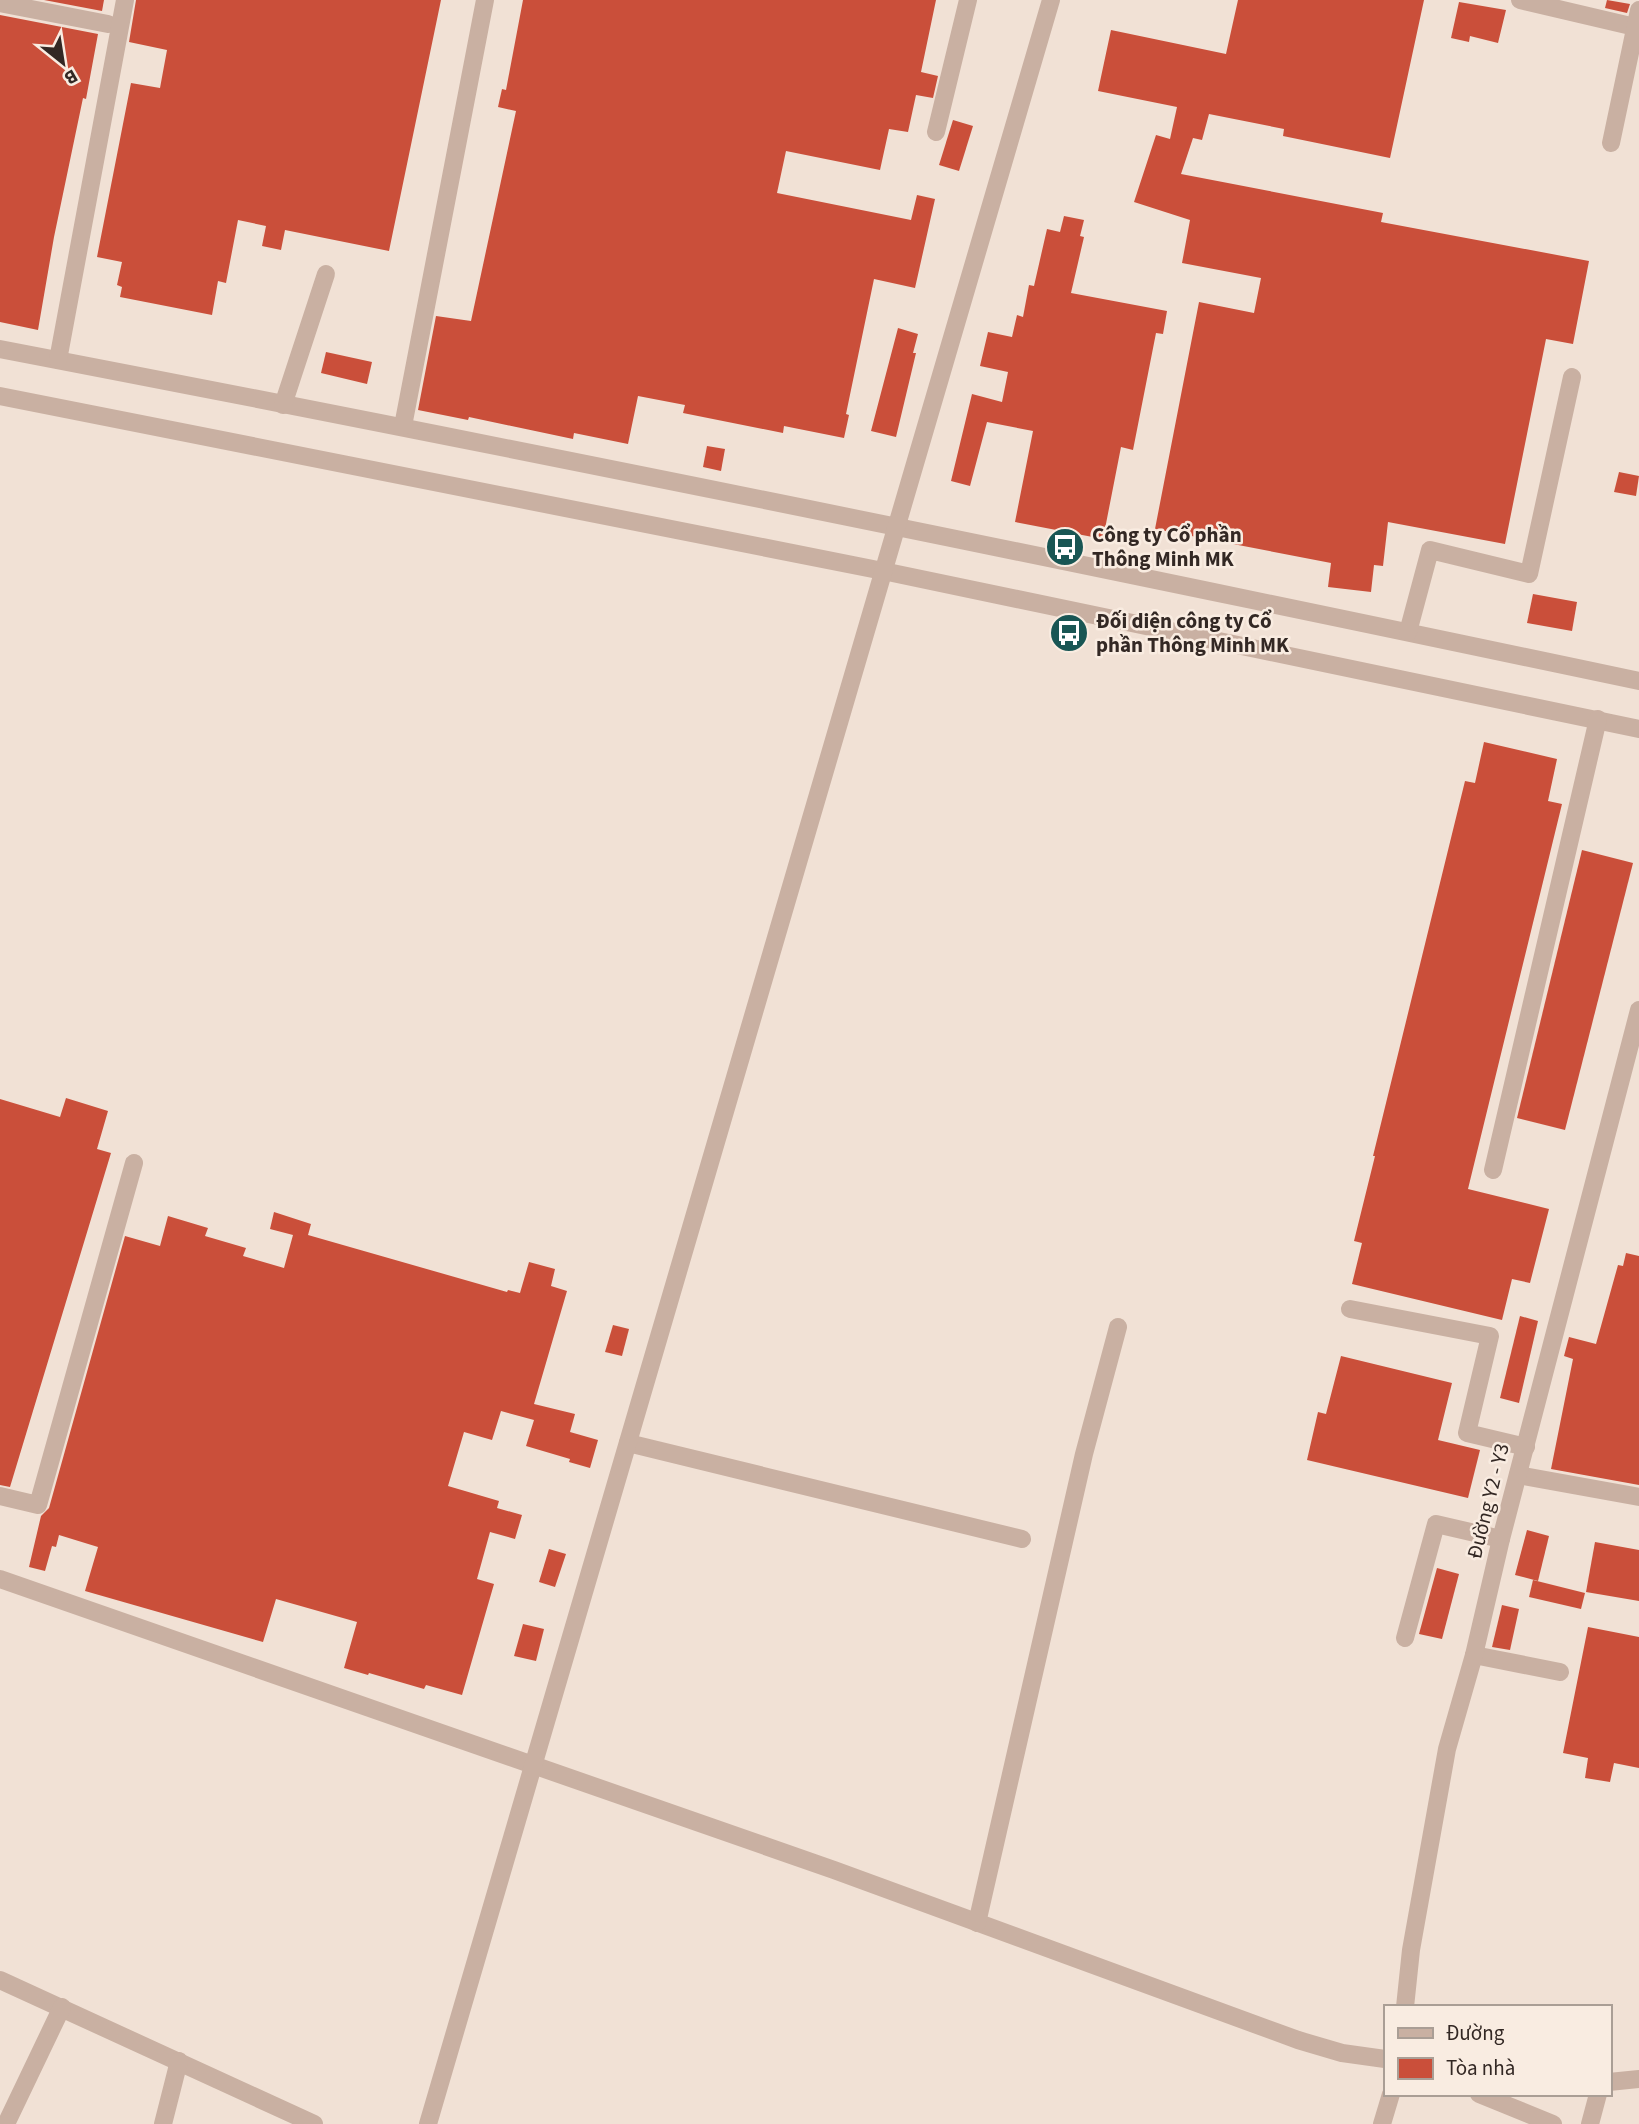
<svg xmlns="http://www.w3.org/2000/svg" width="1639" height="2124" viewBox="0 0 1639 2124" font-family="'Source Sans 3',sans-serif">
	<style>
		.building { fill: #ca4f3a }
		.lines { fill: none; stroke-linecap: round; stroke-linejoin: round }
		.minor { stroke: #c9b0a2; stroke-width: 18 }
		.labels { text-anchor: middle; stroke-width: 5; stroke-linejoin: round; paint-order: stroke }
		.poi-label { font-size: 21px; font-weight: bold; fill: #332824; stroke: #f9ece1; text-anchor: start }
		.street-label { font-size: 21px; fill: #332824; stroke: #f9ece1 }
	</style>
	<rect width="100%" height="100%" fill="#f1e1d5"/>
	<g class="building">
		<path d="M 44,0 L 104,0 L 102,11 Z"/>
		<path d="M 136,0 L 441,0 L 389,251 L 285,230 L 281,250 L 262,246 L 266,226 L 238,220 L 226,283 L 218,281 L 212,315 L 120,297 L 122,287 L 117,285 L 122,262 L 97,257 L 131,83 L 160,88 L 167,50 L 129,42 Z"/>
		<path d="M 523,0 L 936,0 L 921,72 L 938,76 L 933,98 L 916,95 L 908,132 L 889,129 L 880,170 L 786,151 L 777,193 L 911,220 L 917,195 L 935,199 L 915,288 L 874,279 L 846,414 L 849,415 L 844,438 L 784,426 L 783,433 L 683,413 L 685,405 L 638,396 L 628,444 L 574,433 L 573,439 L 469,417 L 468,420 L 418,410 L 436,316 L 471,321 L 516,111 L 498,107 L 502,89 L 506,90 Z"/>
		<path d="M 1238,0 L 1424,0 L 1390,158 L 1283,136 L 1284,129 L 1209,114 L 1202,140 L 1193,138 L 1181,174 L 1383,213 L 1381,222 L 1589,261 L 1573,344 L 1546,339 L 1505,544 L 1388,522 L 1383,566 L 1374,565 L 1371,592 L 1328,587 L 1331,563 L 1155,529 L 1199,302 L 1254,313 L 1261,278 L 1182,263 L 1190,220 L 1134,202 L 1156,135 L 1170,139 L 1177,107 L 1098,91 L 1111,30 L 1226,54 Z"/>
		<path d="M 1607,0 L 1630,4 L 1627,13 L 1605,8 Z"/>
		<path d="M 1459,2 L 1506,10 L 1498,43 L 1470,36 L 1469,42 L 1451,38 Z"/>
		<path d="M 0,15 L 98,34 L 86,99 L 83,98 L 54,237 L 38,330 L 0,322 Z"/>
		<path d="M 953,120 L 973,126 L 959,171 L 939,165 Z"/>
		<path d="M 1064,216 L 1084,220 L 1080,236 L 1084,237 L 1071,293 L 1167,311 L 1163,334 L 1156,333 L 1133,450 L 1121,447 L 1103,539 L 1015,522 L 1033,431 L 987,422 L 970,486 L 951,481 L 972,394 L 1002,402 L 1008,372 L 980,366 L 988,332 L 1012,337 L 1017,315 L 1023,317 L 1029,285 L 1034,286 L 1047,229 L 1060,232 Z"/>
		<path d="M 898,328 L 918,334 L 913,353 L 916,353 L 896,437 L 871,431 Z"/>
		<path d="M 326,352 L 372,362 L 367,384 L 321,373 Z"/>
		<path d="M 707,446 L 725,449 L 721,471 L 703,467 Z"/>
		<path d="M 1619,472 L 1639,476 L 1636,496 L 1614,492 Z"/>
		<path d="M 1533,594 L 1577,602 L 1572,631 L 1527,623 Z"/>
		<path d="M 1484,742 L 1557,759 L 1548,801 L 1562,804 L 1468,1189 L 1549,1209 L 1530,1283 L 1512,1279 L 1502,1320 L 1352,1284 L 1362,1243 L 1354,1241 L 1375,1156 L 1373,1156 L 1465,781 L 1475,783 Z"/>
		<path d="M 1582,850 L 1633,863 L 1565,1130 L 1517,1118 Z"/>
		<path d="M 66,1098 L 108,1111 L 97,1149 L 111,1153 L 10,1487 L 0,1485 L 0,1099 L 60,1117 Z"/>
		<path d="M 274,1212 L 311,1224 L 308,1235 L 507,1292 L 508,1290 L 520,1293 L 529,1262 L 555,1269 L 551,1286 L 567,1291 L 534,1404 L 575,1414 L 570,1432 L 598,1440 L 590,1468 L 569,1462 L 570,1459 L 526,1446 L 534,1420 L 501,1411 L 492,1440 L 464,1432 L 448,1486 L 499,1501 L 497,1508 L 522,1515 L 515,1539 L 490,1532 L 477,1579 L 494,1584 L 462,1695 L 426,1685 L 424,1689 L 369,1673 L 368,1675 L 344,1668 L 357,1622 L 276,1599 L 263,1642 L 85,1591 L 98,1547 L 59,1535 L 56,1547 L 52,1546 L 45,1571 L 29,1567 L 41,1516 L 49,1508 L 125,1236 L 160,1246 L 168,1216 L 208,1228 L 205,1236 L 246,1248 L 243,1256 L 284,1268 L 293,1235 L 270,1229 Z"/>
		<path d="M 1626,1253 L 1639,1256 L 1639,1485 L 1551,1469 L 1573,1359 L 1564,1356 L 1569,1337 L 1596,1344 L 1618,1265 L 1623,1266 Z"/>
		<path d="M 1520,1316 L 1538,1321 L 1519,1403 L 1500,1398 Z"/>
		<path d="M 613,1325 L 629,1329 L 622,1356 L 605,1352 Z"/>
		<path d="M 1341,1356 L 1452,1383 L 1438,1440 L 1480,1450 L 1468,1498 L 1307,1460 L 1318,1412 L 1326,1414 Z"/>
		<path d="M 1527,1530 L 1549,1536 L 1538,1581 L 1515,1575 Z"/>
		<path d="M 1595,1542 L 1639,1550 L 1639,1601 L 1586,1592 Z"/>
		<path d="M 549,1549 L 566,1554 L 555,1587 L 539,1582 Z"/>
		<path d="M 1437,1568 L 1459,1574 L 1442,1639 L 1419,1634 Z"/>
		<path d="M 1533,1580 L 1585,1593 L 1581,1609 L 1529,1597 Z"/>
		<path d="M 1502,1605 L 1519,1609 L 1510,1650 L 1492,1647 Z"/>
		<path d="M 523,1624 L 544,1629 L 536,1661 L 514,1656 Z"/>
		<path d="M 1588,1627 L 1639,1637 L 1639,1768 L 1614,1763 L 1610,1782 L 1585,1778 L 1588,1758 L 1563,1753 Z"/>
	</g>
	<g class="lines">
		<g class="minor">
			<path d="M 1520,0 L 1635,27"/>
			<path d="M 0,3 L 108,24"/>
			<path d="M 936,132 L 968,0"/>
			<path d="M 1611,143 L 1639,10"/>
			<path d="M 0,349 C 547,454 1094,566 1639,681"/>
			<path d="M 58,360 L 125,0"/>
			<path d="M 0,396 L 883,571 L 1639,729"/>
			<path d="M 283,405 L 326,274"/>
			<path d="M 403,426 L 485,0"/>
			<path d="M 1408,632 L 1430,550 L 1529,574 L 1572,377"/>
			<path d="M 1493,1170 L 1598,719"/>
			<path d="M 1350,1309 L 1490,1336 L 1467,1433 L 1526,1447"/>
			<path d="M 628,1443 L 1022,1539"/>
			<path d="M 1518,1475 L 1639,1497"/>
			<path d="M 0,1496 L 38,1505 L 134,1163"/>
			<path d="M 0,1579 L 834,1870 L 1298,2040 L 1342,2053 L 1385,2059"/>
			<path d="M 1405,1638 L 1436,1524 L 1501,1539"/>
			<path d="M 1474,1655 L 1560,1672"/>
			<path d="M 977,1923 L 1084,1454 L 1118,1327"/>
			<path d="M 0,1980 L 314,2124"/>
			<path d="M 1405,2007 L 1411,1950 L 1447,1749 L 1474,1655 L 1501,1539 L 1639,1010"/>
			<path d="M 1609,2082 L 1639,2079"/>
			<path d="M 1479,2094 L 1553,2124"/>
			<path d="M 6,2124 L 62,2007"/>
			<path d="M 163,2124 L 179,2061"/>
			<path d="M 428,2124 L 1051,0"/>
			<path d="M 1382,2124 L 1391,2094"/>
			<path d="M 1590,2124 L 1598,2094"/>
		</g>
	</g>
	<defs>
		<symbol id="bus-disc" viewBox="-11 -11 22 22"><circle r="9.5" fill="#195654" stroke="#f9ece1"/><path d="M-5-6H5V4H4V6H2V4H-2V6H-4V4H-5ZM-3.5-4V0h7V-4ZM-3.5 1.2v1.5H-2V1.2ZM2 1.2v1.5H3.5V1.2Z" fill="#fff"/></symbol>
	</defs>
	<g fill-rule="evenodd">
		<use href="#bus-disc" x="1043" y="525" width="44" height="44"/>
		<use href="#bus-disc" x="1047" y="611" width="44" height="44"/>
	</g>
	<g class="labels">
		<g class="poi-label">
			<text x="1092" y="542">Công ty Cổ phần<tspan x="1092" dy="24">Thông Minh MK</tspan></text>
			<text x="1096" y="628">Đối diện công ty Cổ<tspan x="1096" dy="24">phần Thông Minh MK</tspan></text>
		</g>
		<g class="street-label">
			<text transform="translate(1488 1501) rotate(-76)" y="7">Đường Y2 - Y3</text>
		</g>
	</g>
	<rect x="1384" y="2005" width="228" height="91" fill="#f9ece1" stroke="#aa9e95" stroke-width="2"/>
	<rect x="1398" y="2028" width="35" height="10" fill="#c9b0a2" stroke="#aa9e95" stroke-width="2"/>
	<text x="1446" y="2040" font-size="21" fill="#332824">Đường</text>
	<rect x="1398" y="2058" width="35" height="21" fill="#ca4f3a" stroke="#aa9e95" stroke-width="2"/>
	<text x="1446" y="2075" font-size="21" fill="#332824">Tòa nhà</text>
	<g transform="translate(63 63) rotate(150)" stroke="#f9ece1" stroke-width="5" paint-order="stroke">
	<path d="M0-5L12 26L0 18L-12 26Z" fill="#332824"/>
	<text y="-10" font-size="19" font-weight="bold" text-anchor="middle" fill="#332824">B</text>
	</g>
</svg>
